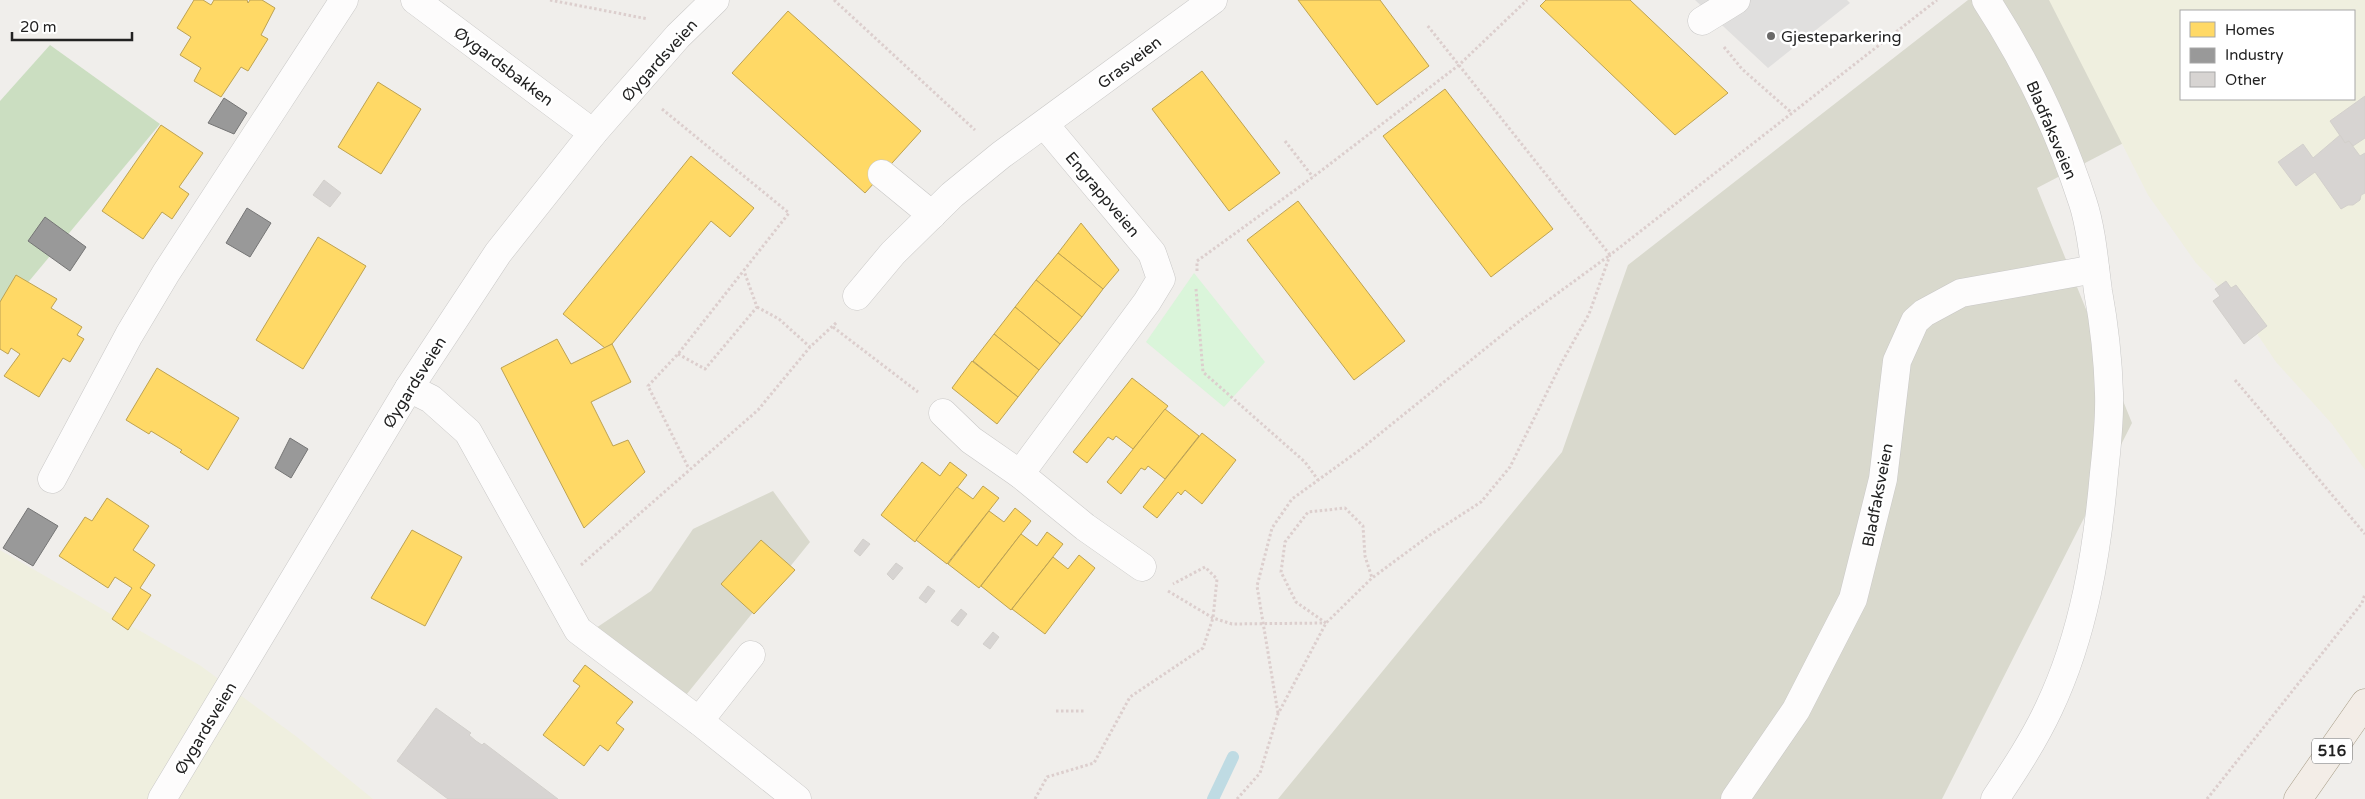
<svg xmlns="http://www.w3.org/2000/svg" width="2365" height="799" viewBox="0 0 2365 799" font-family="'Varela Round',sans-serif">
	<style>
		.construction { fill: #d9d9cd }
		.farmland { fill: #efefdf; fill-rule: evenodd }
		.forest { fill: #cbdec1 }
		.park { fill: #daf5da }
		.parking { fill: #e0dfde }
		.homes { fill: #ffd966; stroke: #bda252 }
		.industry { fill: #999; stroke: #757575 }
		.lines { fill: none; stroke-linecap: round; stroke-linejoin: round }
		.stream { stroke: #bfdbe3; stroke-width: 12 }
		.building { fill: #d7d4d2; stroke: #d3d0cc }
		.minor-casing { stroke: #c9c8c7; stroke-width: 29 }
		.major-casing { stroke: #a79c86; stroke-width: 29 }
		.path { stroke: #dccecd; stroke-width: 3; stroke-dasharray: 2.5 2.5; stroke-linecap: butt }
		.minor { stroke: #fdfcfc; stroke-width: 28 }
		.major { stroke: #f3ede7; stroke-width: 28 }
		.poi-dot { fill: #6a6968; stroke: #fff; stroke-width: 2 }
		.labels { text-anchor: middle; stroke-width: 5; stroke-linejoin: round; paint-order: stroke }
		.shield { fill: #fff; stroke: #646464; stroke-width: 1 }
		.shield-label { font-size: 15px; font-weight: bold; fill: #222 }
		.poi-label { font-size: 16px; fill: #222; stroke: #fff; text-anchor: start }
		.street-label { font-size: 16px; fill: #222; stroke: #fff }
	</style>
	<rect width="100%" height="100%" fill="#f0eeeb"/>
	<g class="construction">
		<path d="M 1968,0 L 2365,0 L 2354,11 L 2181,11 L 2181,99 L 2208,99 L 2037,188 L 2132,423 L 1942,799 L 1278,799 L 1562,452 L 1628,265 Z"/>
		<path d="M 773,491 L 810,542 L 682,700 L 593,630 L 651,591 L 693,529 Z"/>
	</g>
	<g class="farmland">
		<path d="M 2049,0 L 2365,0 L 2365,470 L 2332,424 L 2276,362 L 2241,310 L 2196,263 L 2148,195 ZM 2181,11 L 2354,11 L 2354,99 L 2181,99 Z"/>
		<path d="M 0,550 L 201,666 L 297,737 L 373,799 L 0,799 Z"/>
	</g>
	<path class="forest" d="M 50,45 L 160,124 L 0,316 L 0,101 Z"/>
	<path class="park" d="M 1194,273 L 1265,362 L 1224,407 L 1146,342 Z"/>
	<path class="parking" d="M 1695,0 L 1847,0 L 1850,3 L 1768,68 Z"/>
	<g class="homes">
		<path d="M 194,0 L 203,0 L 211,5 L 214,0 L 247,0 L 248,3 L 250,0 L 262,0 L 275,8 L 261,35 L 268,39 L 248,71 L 241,67 L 221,97 L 194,81 L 201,68 L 180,55 L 191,37 L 177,28 Z"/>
		<path d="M 1298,0 L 1380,0 L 1429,66 L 1377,105 Z"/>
		<path d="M 1546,0 L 1630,0 L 1728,93 L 1675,135 L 1540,6 Z"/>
		<path d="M 788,11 L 921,131 L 865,193 L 732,73 Z"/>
		<path d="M 1202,71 L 1280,173 L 1229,211 L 1152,109 Z"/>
		<path d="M 378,82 L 421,109 L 381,174 L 338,147 Z"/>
		<path d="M 1445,89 L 1553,229 L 1491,277 L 1383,136 Z"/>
		<path d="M 161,125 L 203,153 L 179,187 L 189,194 L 172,219 L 162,212 L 143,239 L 102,211 Z"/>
		<path d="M 691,156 L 754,208 L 730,237 L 711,221 L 612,344 L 605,348 L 563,314 Z"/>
		<path d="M 1298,201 L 1405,341 L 1354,380 L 1247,240 Z"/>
		<path d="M 1081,223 L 1119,270 L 1103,289 L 1058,253 Z"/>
		<path d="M 318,237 L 366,266 L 303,369 L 256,340 Z"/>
		<path d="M 1058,253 L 1103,289 L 1082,317 L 1036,280 Z"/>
		<path d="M 16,275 L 57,299 L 51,308 L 82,327 L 77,335 L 84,339 L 70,362 L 63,358 L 39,397 L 4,376 L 20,354 L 11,348 L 8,354 L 0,349 L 0,302 Z"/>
		<path d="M 1036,280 L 1082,317 L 1060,344 L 1015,307 Z"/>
		<path d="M 1015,307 L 1060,344 L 1039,370 L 994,334 Z"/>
		<path d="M 994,334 L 1039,370 L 1018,397 L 973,361 Z"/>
		<path d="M 557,339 L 571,364 L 612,344 L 631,382 L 591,402 L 613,446 L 628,440 L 645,472 L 584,528 L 501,368 Z"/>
		<path d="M 972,361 L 1018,397 L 997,424 L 952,388 Z"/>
		<path d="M 157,368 L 239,418 L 208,470 L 180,452 L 182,450 L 151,431 L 149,434 L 126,420 Z"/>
		<path d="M 1132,378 L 1168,406 L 1133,449 L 1116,436 L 1113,440 L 1108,437 L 1087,463 L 1073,452 Z"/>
		<path d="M 1165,409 L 1199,436 L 1165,479 L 1148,466 L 1145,470 L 1141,468 L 1121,494 L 1107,482 Z"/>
		<path d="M 1202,433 L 1236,460 L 1202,504 L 1185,490 L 1181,495 L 1178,492 L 1157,518 L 1143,507 Z"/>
		<path d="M 922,462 L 940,476 L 950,462 L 967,475 L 915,542 L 881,515 Z"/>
		<path d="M 983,486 L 999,498 L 947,564 L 916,540 L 957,487 L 973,499 Z"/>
		<path d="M 107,498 L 149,526 L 133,550 L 155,565 L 140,588 L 151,595 L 128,630 L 112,619 L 132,588 L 115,577 L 108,588 L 59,556 L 85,517 L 92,521 Z"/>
		<path d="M 1015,508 L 1031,521 L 979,588 L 948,564 L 989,511 L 1004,522 Z"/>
		<path d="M 412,530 L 462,557 L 425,626 L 371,598 Z"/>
		<path d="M 1047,532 L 1063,544 L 1011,610 L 981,586 L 1021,534 L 1037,546 Z"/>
		<path d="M 761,540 L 795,570 L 754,614 L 721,584 Z"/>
		<path d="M 1079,555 L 1095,568 L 1045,634 L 1012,609 L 1053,557 L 1068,569 Z"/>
		<path d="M 585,665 L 633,702 L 616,723 L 624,729 L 608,751 L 600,745 L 584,766 L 543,735 L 580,686 L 573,681 Z"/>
	</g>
	<g class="industry">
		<path d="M 224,98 L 247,113 L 234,134 L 208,123 Z"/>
		<path d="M 247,208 L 271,223 L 250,257 L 226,243 Z"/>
		<path d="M 45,217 L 86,247 L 70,271 L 28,241 Z"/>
		<path d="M 290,438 L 308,449 L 291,478 L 275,468 Z"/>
		<path d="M 28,508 L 58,526 L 33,566 L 3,548 Z"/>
	</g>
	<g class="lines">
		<path class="stream" d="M 1213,799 L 1233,757"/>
	</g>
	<g class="building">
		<path d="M 2365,96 L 2365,138 L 2353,146 L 2349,141 L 2345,143 L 2330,121 Z"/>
		<path d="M 2340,135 L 2345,143 L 2349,141 L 2360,156 L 2365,153 L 2365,193 L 2361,195 L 2360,200 L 2353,205 L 2348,205 L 2341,209 L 2315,172 L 2296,186 L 2278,162 L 2303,144 L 2313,158 Z"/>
		<path d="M 324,180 L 341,193 L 330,207 L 313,195 Z"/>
		<path d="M 2226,281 L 2231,288 L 2236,285 L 2267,326 L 2244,344 L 2213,301 L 2220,296 L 2215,289 Z"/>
		<path d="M 863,539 L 870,544 L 860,556 L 854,551 Z"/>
		<path d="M 896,563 L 903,568 L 893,580 L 887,574 Z"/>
		<path d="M 928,586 L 935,591 L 926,603 L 919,598 Z"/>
		<path d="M 961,609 L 967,614 L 958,626 L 951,621 Z"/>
		<path d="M 993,632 L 999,637 L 990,649 L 983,644 Z"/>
		<path d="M 436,708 L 471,733 L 469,735 L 476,741 L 482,745 L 484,743 L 558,799 L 448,799 L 397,761 Z"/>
	</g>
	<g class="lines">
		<defs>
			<g id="minor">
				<path d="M 415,0 L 593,133"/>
				<path d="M 1986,0 C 2027,63 2060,132 2083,203 C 2092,231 2094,262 2098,291 C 2104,324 2108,359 2109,393 C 2110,419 2107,446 2104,473 C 2097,553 2084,634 2049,708 C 2034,740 2015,769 1995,799"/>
				<path d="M 1702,21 L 1736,0"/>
				<path d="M 882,174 L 932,215"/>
				<path d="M 857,296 L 893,253 L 952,195 L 1001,155 L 1213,0"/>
				<path d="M 409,388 L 431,399 L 468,432 L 578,630 L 699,721 L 797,799"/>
				<path d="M 943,413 L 971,440 L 1020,474 L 1085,527 L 1142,567"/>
				<path d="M 1020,474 L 1147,302 L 1161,279 L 1152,253 L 1045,125"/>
				<path d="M 52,479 L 129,335 L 166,273 L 344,0"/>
				<path d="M 699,721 L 751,655"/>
				<path d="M 162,799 L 409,388 L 498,253 L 593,133 L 678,36 L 715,0"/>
				<path d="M 1735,799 L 1796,710 L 1853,599 L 1883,479 L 1897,361 L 1915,321 L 1924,313 L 1961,293 L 2095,269"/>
			</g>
			<path id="major" d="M 2298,799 L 2365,703"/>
		</defs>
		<use href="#minor" class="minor-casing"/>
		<use href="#major" class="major-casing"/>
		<g class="path">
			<path d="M 550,0 L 648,19"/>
			<path d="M 834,0 L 975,130"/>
			<path d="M 1724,47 L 1742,69 L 1792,113"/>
			<path d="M 662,109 L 789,213 L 678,354 L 648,386 L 689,469"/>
			<path d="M 1285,141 L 1313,177"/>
			<path d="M 1197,271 L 1197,261 L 1313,177 L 1459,65 L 1527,0"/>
			<path d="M 1196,289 L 1203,372 L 1305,462 L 1318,480"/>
			<path d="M 757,307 L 779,319 L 810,347"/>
			<path d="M 833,327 L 918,392"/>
			<path d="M 678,354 L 705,369 L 757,307 L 744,271"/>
			<path d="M 2235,380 L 2365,534"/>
			<path d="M 581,565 L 758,410 L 810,347 L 837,322"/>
			<path d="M 1168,591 L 1213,618 L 1232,624 L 1325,623"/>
			<path d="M 1326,623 L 1296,602 L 1281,572 L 1285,542 L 1308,512 L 1345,508 L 1363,526 L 1365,556 L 1372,578"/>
			<path d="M 1056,711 L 1084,711"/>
			<path d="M 1278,713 L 1257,586 L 1272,528 L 1292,499 L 1361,449 L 1517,323 L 1610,255 L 1427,25"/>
			<path d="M 1035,799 L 1047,777 L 1094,763 L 1130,697 L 1203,648 L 1213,618 L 1217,579 L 1205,567 L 1173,584"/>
			<path d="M 1237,799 L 1260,773 L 1278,714 L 1326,623 L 1372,578 L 1430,535 L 1481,502 L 1510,467 L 1562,362 L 1589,314 L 1610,255 L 1937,0"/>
			<path d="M 2207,799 L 2362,603 L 2365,594"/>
		</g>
		<use href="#minor" class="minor"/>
		<use href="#major" class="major"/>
	</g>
	<circle class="poi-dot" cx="1771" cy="36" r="5"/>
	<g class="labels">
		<rect class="shield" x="2312" y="738.5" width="40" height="25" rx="4"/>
		<g class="shield-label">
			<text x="2332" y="756">516</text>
		</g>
		<g class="poi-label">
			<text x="1781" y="42">Gjesteparkering</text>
		</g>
		<g class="street-label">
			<text transform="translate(659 60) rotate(-48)" y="6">Øygardsveien</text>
			<text transform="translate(1129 62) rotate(-37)" y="6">Grasveien</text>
			<text transform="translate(504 66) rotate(37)" y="6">Øygardsbakken</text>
			<text transform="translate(2052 130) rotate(67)" y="6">Bladfaksveien</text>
			<text transform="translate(1103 194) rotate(50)" y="6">Engrappveien</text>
			<text transform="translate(414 382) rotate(-58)" y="6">Øygardsveien</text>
			<text transform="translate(1877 495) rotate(-79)" y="6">Bladfaksveien</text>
			<text transform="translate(205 728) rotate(-59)" y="6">Øygardsveien</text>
		</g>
	</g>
	<rect x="2180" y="10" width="175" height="90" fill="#ffffff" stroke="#a7a7a7"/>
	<rect x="2190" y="22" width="25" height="15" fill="#ffd966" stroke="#a7a7a7"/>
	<text x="2225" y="35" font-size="15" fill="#222222">Homes</text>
	<rect x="2190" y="48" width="25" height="15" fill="#999999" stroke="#a7a7a7"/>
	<text x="2225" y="60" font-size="15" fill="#222222">Industry</text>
	<rect x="2190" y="72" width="25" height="15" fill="#d7d4d2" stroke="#a7a7a7"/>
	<text x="2225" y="85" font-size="15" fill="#222222">Other</text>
	<path d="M12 32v8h120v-8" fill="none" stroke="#222222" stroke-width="2.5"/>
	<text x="20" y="32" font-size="15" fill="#222222" stroke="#ffffff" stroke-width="4" paint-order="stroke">20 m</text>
</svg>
